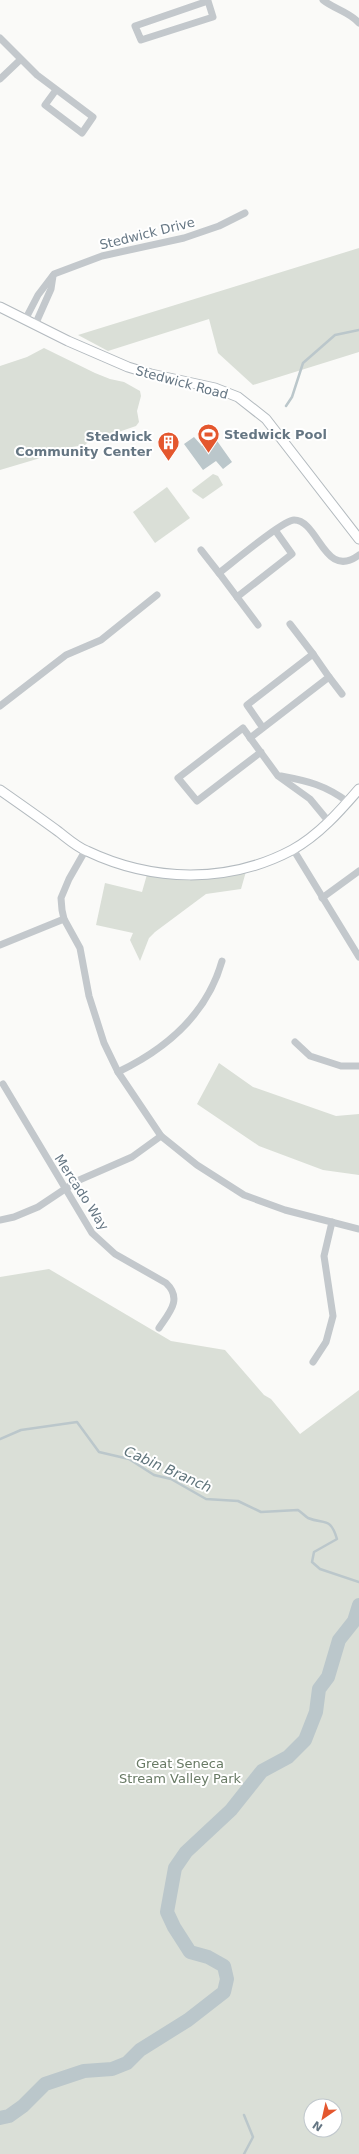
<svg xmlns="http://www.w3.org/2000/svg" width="359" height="2154" viewBox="0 0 359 2154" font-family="'DejaVu Sans',sans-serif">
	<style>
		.green { fill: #dadfd7; fill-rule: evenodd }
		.water { fill: #bbc7cb }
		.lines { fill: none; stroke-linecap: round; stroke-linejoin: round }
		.stream { stroke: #bbc7cb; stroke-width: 2.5 }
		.river { stroke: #bbc7cb; stroke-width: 14 }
		.secondary-casing { stroke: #b3babf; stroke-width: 11 }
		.street { stroke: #c3c8cc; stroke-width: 7 }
		.secondary { stroke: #fff; stroke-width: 9 }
		.labels { text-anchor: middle; stroke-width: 4; stroke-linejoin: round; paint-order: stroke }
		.street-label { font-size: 13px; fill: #657683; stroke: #fff }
		.poi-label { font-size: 13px; font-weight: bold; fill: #657683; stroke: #fff; text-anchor: start }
		.park-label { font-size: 13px; fill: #687a64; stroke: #fff }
		.water-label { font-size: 14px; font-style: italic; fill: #60757c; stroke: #fff }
	</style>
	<rect width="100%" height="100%" fill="#fafaf8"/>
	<g class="green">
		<path d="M 359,248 L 359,352 L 253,385 L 218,353 L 209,319 L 108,351 L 78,335 Z"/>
		<path d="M 44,348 L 95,373 L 110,379 L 124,382 L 140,391 L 141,396 L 137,411 L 139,422 L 136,426 L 101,438 L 95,435 L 85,445 L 59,449 L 37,459 L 0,470 L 0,366 L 27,357 Z"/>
		<path d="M 213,474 L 218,476 L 223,485 L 203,499 L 193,492 L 192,490 Z"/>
		<path d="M 167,487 L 190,518 L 155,543 L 133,512 Z"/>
		<path d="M 247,868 L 241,889 L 206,894 L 155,932 L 149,938 L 140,961 L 130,940 L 133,933 L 96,925 L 105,883 L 142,892 L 148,871 L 171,875 Z"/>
		<path d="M 219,1063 L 253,1087 L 336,1116 L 359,1114 L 359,1175 L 323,1170 L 259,1146 L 197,1104 Z"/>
		<path d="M 49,1269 L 171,1341 L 225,1350 L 264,1395 L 271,1399 L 300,1434 L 359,1390 L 359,2154 L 0,2154 L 0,1277 ZM 311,2106 L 335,2106 L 335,2130 L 311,2130 Z"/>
	</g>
	<path class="water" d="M 194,437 L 202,446 L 215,438 L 232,462 L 223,469 L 216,461 L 203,470 L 184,444 Z"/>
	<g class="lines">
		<g class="stream">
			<path d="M 286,406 L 292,397 L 303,363 L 335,335 L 359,330"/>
			<path d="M 0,1439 L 21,1430 L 77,1422 L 99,1452 L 129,1459 L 154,1475 L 171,1479 L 206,1499 L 238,1501 L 261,1512 L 298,1510 C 301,1512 305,1516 308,1518 C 324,1525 330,1516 337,1539 L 314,1552 L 312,1562 L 320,1569 L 359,1582"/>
			<path d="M 244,2115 L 253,2137 L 244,2154"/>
		</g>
		<path class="river" d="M 0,2118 L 9,2116 L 23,2106 L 45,2084 L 84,2071 L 112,2069 L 127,2063 L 140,2050 L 188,2020 L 224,1992 L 227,1979 L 224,1966 L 208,1957 L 190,1952 L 174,1927 L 167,1912 L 175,1868 L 186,1852 L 231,1810 L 262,1771 L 288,1757 L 305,1740 L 316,1712 L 319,1689 L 328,1677 L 339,1640 L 354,1621 L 359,1605"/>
		<defs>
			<g id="secondary">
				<path d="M 0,307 L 68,341 L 128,367 L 151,374 L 215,388 L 238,397 L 266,419 L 359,539"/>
				<path d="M 0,790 C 20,804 40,818 59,832 C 68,839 77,847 87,851 C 152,882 228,884 292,850 C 319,835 340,811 359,789"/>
			</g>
		</defs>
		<use href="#secondary" class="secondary-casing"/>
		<g class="street">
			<path d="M 208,0 L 208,1 L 213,17 L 141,40 L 135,26 L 208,1"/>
			<path d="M 323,0 C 334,9 350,12 359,23"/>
			<path d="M 0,38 L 37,75 L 93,117 L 82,133 L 45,105 L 56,90"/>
			<path d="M 0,79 L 20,60"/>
			<path d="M 25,320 L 38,295 L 54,274 L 102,256 L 184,238 L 219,226 L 245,213"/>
			<path d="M 35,325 L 51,289 L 53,276"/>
			<path d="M 275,530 L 292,554 L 237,597 L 219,573 C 231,564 283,520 294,520 C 319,520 324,581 359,555"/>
			<path d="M 201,550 L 219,573"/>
			<path d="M 237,597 L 258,625"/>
			<path d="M 290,624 L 313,654"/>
			<path d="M 329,677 L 342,694"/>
			<path d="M 0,706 L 66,655 L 101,640 L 157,595"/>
			<path d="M 250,738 L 329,677 L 313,654 L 247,705 L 263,728"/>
			<path d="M 261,752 L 197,801 L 178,778 L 243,728 L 278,776 L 310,799 L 329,822"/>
			<path d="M 281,776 C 308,781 325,785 348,802"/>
			<path d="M 293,849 L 359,957"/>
			<path d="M 85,851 L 69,879 L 61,898 L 62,910 L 64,919 L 80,948 L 89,996 L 104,1043 L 118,1072 L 161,1136 L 197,1165 L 244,1195 L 285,1210 L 359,1229"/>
			<path d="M 322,898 L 359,871"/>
			<path d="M 0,945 L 64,919"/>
			<path d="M 295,1042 L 310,1056 L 341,1066 L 359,1066"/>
			<path d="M 118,1072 C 166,1049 207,1014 222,961"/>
			<path d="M 3,1084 L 92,1233 L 115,1254 L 166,1283 C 183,1299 169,1313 159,1328"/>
			<path d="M 0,1220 L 14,1217 L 38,1207 L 77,1181 L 132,1157 L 161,1136"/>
			<path d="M 313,1362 L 326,1342 L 333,1316 L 324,1256 L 332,1222"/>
		</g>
		<use href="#secondary" class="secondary"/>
	</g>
	<defs>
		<symbol id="stadium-pin" viewBox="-11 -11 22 30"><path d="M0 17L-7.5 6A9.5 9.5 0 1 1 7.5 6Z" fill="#e4572e" stroke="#fff"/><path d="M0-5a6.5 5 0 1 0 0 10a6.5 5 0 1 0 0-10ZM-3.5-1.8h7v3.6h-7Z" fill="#fff"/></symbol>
		<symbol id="building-pin" viewBox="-11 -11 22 30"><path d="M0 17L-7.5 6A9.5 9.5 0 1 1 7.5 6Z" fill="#e4572e" stroke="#fff"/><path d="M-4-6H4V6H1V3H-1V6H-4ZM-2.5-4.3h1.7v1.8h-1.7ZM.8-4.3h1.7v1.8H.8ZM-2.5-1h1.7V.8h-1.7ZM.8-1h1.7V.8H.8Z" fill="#fff"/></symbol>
	</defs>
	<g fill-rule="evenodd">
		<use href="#stadium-pin" x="196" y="422" width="25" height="34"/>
		<use href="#building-pin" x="156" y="430" width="25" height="34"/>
	</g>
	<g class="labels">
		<g class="street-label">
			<text transform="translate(147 233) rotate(-14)" y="5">Stedwick Drive</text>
			<text transform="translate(182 382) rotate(15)" y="5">Stedwick Road</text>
			<text transform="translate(82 1192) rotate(57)" y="5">Mercado Way</text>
		</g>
		<g class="poi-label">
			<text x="224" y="439">Stedwick Pool</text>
			<text x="152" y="441" text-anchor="end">Stedwick<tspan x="152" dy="15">Community Center</tspan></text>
		</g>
		<g class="park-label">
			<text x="180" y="1768">Great Seneca<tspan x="180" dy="15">Stream Valley Park</tspan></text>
		</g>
		<g class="water-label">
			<text transform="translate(168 1469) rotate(24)" y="5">Cabin Branch</text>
		</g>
	</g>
	<g transform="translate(323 2118) rotate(214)"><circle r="19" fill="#ffffff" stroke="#c1c8cd"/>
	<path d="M0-3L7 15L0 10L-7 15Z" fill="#e4572e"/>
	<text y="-6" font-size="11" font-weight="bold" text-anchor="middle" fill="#657683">N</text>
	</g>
</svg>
